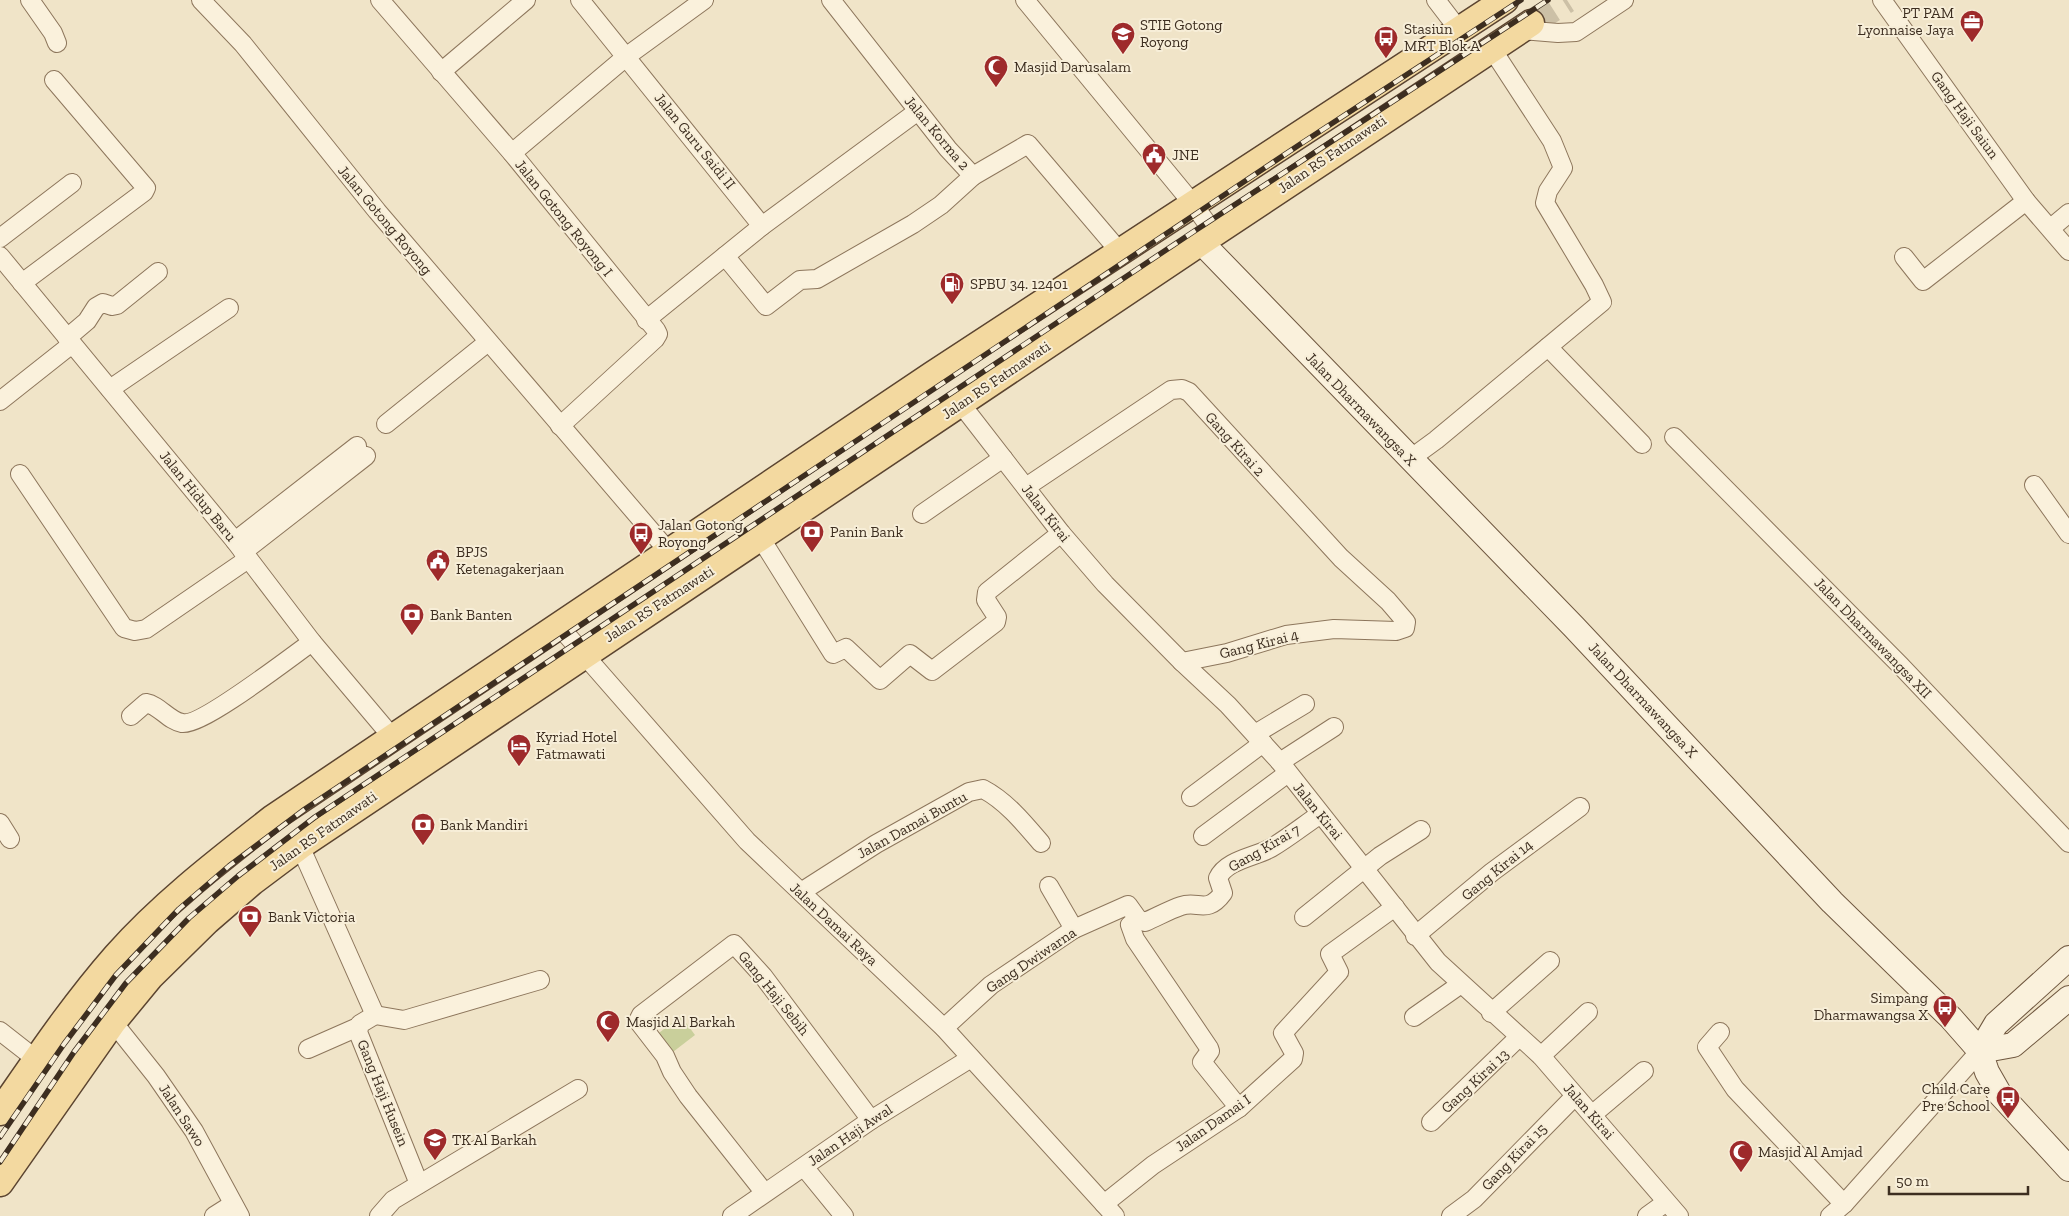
<svg xmlns="http://www.w3.org/2000/svg" width="2069" height="1216" viewBox="0 0 2069 1216" font-family="'Zilla Slab',serif">
	<style>
		.green { fill: #c9cf9b }
		.lines { fill: none; stroke-linecap: round; stroke-linejoin: round }
		.primary-tunnel { stroke: #ccc0a6; stroke-width: 26; stroke-dasharray: 26 13; stroke-linecap: butt }
		.street-casing { stroke: #8d765c; stroke-width: 20 }
		.secondary-casing { stroke: #6f573f; stroke-width: 26 }
		.primary-casing { stroke: #5b4430; stroke-width: 29 }
		.street { stroke: #faf1dc; stroke-width: 18 }
		.secondary { stroke: #faf1dc; stroke-width: 24 }
		.primary { stroke: #f3d9a0; stroke-width: 26 }
		.rail-casing { stroke: #3d2e20; stroke-width: 5.5 }
		.rail { stroke: #f7eed8; stroke-width: 4; stroke-dasharray: 11; stroke-linecap: butt }
		.labels { text-anchor: middle; stroke-width: 4; stroke-linejoin: round; paint-order: stroke }
		.poi-label { font-size: 15px; fill: #3d2e20; stroke: #f7eed8; text-anchor: start }
		.street-label { font-size: 15px; fill: #3d2e20; stroke: #f7eed8 }
	</style>
	<rect width="100%" height="100%" fill="#f0e4c8"/>
	<path class="green" d="M 681,1016 L 695,1035 L 669,1055 L 655,1036 Z"/>
	<g class="lines">
		<path class="primary-tunnel" d="M 1531,23 L 1567,0"/>
		<defs>
			<g id="street">
				<path d="M 30,0 L 53,33 L 57,43"/>
				<path d="M 201,0 L 243,44 L 377,211 L 669,552"/>
				<path d="M 380,0 L 512,153 L 656,330 L 658,334 L 655,339 L 560,426"/>
				<path d="M 580,0 L 762,226"/>
				<path d="M 831,0 L 948,149 L 973,176 L 1028,144 L 1120,252"/>
				<path d="M 1025,0 L 1193,204 L 1214,233"/>
				<path d="M 1436,0 L 1459,30"/>
				<path d="M 1882,0 L 2026,201 L 2069,251"/>
				<path d="M 1521,30 L 1558,33 L 1576,32 L 1624,0"/>
				<path d="M 441,72 L 526,0"/>
				<path d="M 512,153 L 627,56 L 704,0"/>
				<path d="M 2051,228 L 2069,213"/>
				<path d="M 0,238 L 72,183"/>
				<path d="M 0,256 L 235,541 L 312,642 L 393,738"/>
				<path d="M 725,256 L 766,306 L 800,280 L 817,279 L 913,224 L 941,205 L 973,176"/>
				<path d="M 1904,257 L 1923,281 L 2026,201"/>
				<path d="M 22,283 L 144,192 L 146,188 L 54,80"/>
				<path d="M 646,320 L 762,226 L 918,111"/>
				<path d="M 67,338 L 87,321 L 96,307 L 103,303 L 112,306 L 117,305 L 158,272"/>
				<path d="M 1548,347 L 1642,444"/>
				<path d="M 110,389 L 229,308"/>
				<path d="M 0,401 L 72,344"/>
				<path d="M 961,404 L 1061,533 L 1105,584 L 1182,662 L 1228,705 L 1280,762 L 1438,962 L 1541,1056 L 1679,1216"/>
				<path d="M 386,424 L 488,342"/>
				<path d="M 1674,437 L 1900,665 L 2069,843"/>
				<path d="M 1410,459 L 1436,440 L 1602,302 L 1594,285 L 1545,203 L 1548,191 L 1563,168 L 1552,141 L 1492,49"/>
				<path d="M 20,474 L 124,628 L 135,631 L 146,629 L 248,559"/>
				<path d="M 2034,485 L 2069,534"/>
				<path d="M 1026,487 L 1171,390 L 1182,389 L 1189,392 L 1341,558 L 1388,601 L 1406,622 L 1405,628 L 1396,631 L 1334,629 L 1286,635 L 1227,653 L 1182,662"/>
				<path d="M 922,514 L 1003,458"/>
				<path d="M 760,537 L 833,654 L 846,648 L 880,680 L 910,654 L 932,671 L 996,622 L 997,617 L 986,600 L 987,592 L 1061,533"/>
				<path d="M 235,541 L 357,446"/>
				<path d="M 243,552 L 366,456"/>
				<path d="M 559,626 L 747,841 L 944,1028 L 1115,1216"/>
				<path d="M 131,716 L 146,703 C 159,705 169,721 182,723 C 201,727 292,656 312,642"/>
				<path d="M 1255,734 L 1305,704"/>
				<path d="M 1280,762 L 1334,727"/>
				<path d="M 1191,797 L 1263,743"/>
				<path d="M 0,823 L 10,839"/>
				<path d="M 1203,836 L 1288,773"/>
				<path d="M 300,846 L 375,1015"/>
				<path d="M 1049,886 L 1074,929"/>
				<path d="M 801,892 L 876,844 L 969,792 L 983,789 C 1006,801 1024,823 1041,843"/>
				<path d="M 1304,917 L 1380,856 L 1421,830"/>
				<path d="M 1138,919 L 1130,925 L 1135,939 L 1209,1048 L 1210,1051 L 1202,1062 L 1239,1108"/>
				<path d="M 1415,936 L 1492,872 L 1580,807"/>
				<path d="M 1491,1013 L 1550,961"/>
				<path d="M 375,1015 L 360,1024 L 358,1032 L 419,1184"/>
				<path d="M 375,1015 L 404,1020 L 540,980"/>
				<path d="M 1414,1017 L 1461,984"/>
				<path d="M 113,1022 L 156,1076 L 194,1131 L 240,1216"/>
				<path d="M 944,1028 L 991,985 L 1074,929 L 1128,905 L 1138,919 L 1145,922 C 1157,917 1169,910 1181,906 C 1198,900 1207,915 1223,893 L 1218,878 C 1226,860 1255,857 1271,848 C 1288,838 1303,826 1319,815"/>
				<path d="M 0,1031 L 37,1060"/>
				<path d="M 1720,1032 L 1707,1047 L 1735,1089 L 1844,1204"/>
				<path d="M 308,1049 L 358,1027"/>
				<path d="M 1541,1056 L 1588,1012"/>
				<path d="M 1593,1114 L 1644,1071"/>
				<path d="M 1431,1122 L 1518,1038"/>
				<path d="M 804,1167 L 844,1216"/>
				<path d="M 764,1192 L 688,1096 L 672,1072 L 665,1056 L 638,1021 L 641,1015 L 734,944 L 763,976 L 871,1120"/>
				<path d="M 1104,1204 L 1153,1165 L 1239,1108 L 1293,1059 L 1294,1053 L 1283,1033 L 1339,972 L 1330,954 L 1395,907"/>
				<path d="M 214,1216 L 233,1204"/>
				<path d="M 379,1216 L 393,1200 L 578,1089"/>
				<path d="M 732,1216 L 871,1120 L 971,1058"/>
				<path d="M 1451,1216 L 1474,1199 L 1575,1096"/>
				<path d="M 1647,1216 L 1665,1203"/>
				<path d="M 1830,1216 L 1844,1204 L 1980,1051"/>
			</g>
			<g id="secondary">
				<path d="M 1201,242 L 1574,627 L 1832,902 L 1951,1018 L 1980,1051 L 1987,1072 L 1999,1093 L 2069,1169"/>
				<path d="M 1980,1051 L 1996,1024 L 2069,958"/>
				<path d="M 1980,1051 L 2013,1045 L 2069,998"/>
			</g>
			<g id="primary">
				<path d="M 0,1112 C 37,1059 73,1005 116,956 C 162,904 218,861 273,818 L 932,375 L 1505,0"/>
				<path d="M 0,1183 L 113,1022 L 150,977 L 207,921 L 252,882 L 300,846 L 1201,242 L 1531,23"/>
			</g>
		</defs>
		<use href="#street" class="street-casing"/>
		<use href="#secondary" class="secondary-casing"/>
		<use href="#primary" class="primary-casing"/>
		<use href="#street" class="street"/>
		<use href="#secondary" class="secondary"/>
		<use href="#primary" class="primary"/>
		<defs>
			<g id="rail">
				<path d="M 0,1137 L 64,1044 L 116,975 L 179,909 L 229,866 L 305,809 L 1302,143 L 1521,0"/>
				<path d="M 0,1162 L 74,1052 L 126,983 L 189,918 L 238,876 L 315,817 L 1193,232 L 1548,0"/>
			</g>
		</defs>
		<use href="#rail" class="rail-casing"/>
		<use href="#rail" class="rail"/>
	</g>
	<defs>
		<symbol id="office-pin" viewBox="-11 -11 22 30"><path d="M0 17L-7.5 6A9.5 9.5 0 1 1 7.5 6Z" fill="#9e2a2b" stroke="#f7eed8"/><path d="M-6-3h4V-5.5h4V-3h4V5H-6ZM-1-4.5V-3h2v-1.5ZM-6 0V1H6V0Z" fill="#fff"/></symbol>
		<symbol id="university-pin" viewBox="-11 -11 22 30"><path d="M0 17L-7.5 6A9.5 9.5 0 1 1 7.5 6Z" fill="#9e2a2b" stroke="#f7eed8"/><path d="M0-5L7-2L0 1L-7-2ZM-4 1L0 2.5L4 1V4Q0 6-4 4Z" fill="#fff"/></symbol>
		<symbol id="bus-pin" viewBox="-11 -11 22 30"><path d="M0 17L-7.5 6A9.5 9.5 0 1 1 7.5 6Z" fill="#9e2a2b" stroke="#f7eed8"/><path d="M-5-6H5V4H4V6H2V4H-2V6H-4V4H-5ZM-3.5-4V0h7V-4ZM-3.5 1.2v1.5H-2V1.2ZM2 1.2v1.5H3.5V1.2Z" fill="#fff"/></symbol>
		<symbol id="mosque-pin" viewBox="-11 -11 22 30"><path d="M0 17L-7.5 6A9.5 9.5 0 1 1 7.5 6Z" fill="#9e2a2b" stroke="#f7eed8"/><path d="M3.5-4.9A6 6 0 1 0 3.5 4.9A5 5 0 1 1 3.5-4.9Z" fill="#fff"/></symbol>
		<symbol id="civic-pin" viewBox="-11 -11 22 30"><path d="M0 17L-7.5 6A9.5 9.5 0 1 1 7.5 6Z" fill="#9e2a2b" stroke="#f7eed8"/><path d="M-.6-6.5H3V-4.5H.6V-3L4-1V1h2V6H-6V1h2V-1L-.6-3ZM-1.2 2.5V6h2.4V2.5Z" fill="#fff"/></symbol>
		<symbol id="fuel-pin" viewBox="-11 -11 22 30"><path d="M0 17L-7.5 6A9.5 9.5 0 1 1 7.5 6Z" fill="#9e2a2b" stroke="#f7eed8"/><path d="M-5.5-6h7V0h2V4h1.3V-2.5L3-4.5l.8-.8L6-3V5H2.5V1h-1V6h-7ZM-4.2-4.7v3.2H.2V-4.7Z" fill="#fff"/></symbol>
		<symbol id="bank-pin" viewBox="-11 -11 22 30"><path d="M0 17L-7.5 6A9.5 9.5 0 1 1 7.5 6Z" fill="#9e2a2b" stroke="#f7eed8"/><path d="M-6-4H6V4H-6ZM0-2.3a2.3 2.3 0 1 0 0 4.6a2.3 2.3 0 1 0 0-4.6Z" fill="#fff"/></symbol>
		<symbol id="hotel-pin" viewBox="-11 -11 22 30"><path d="M0 17L-7.5 6A9.5 9.5 0 1 1 7.5 6Z" fill="#9e2a2b" stroke="#f7eed8"/><path d="M-6-4.5h1.5V1H6V5H4.5V3h-9V5H-6ZM-4 0a1.8 1.8 0 1 1 3.6 0ZM.5 0V-2.5h3Q6-2.5 6 0Z" fill="#fff"/></symbol>
		<symbol id="school-pin" viewBox="-11 -11 22 30"><path d="M0 17L-7.5 6A9.5 9.5 0 1 1 7.5 6Z" fill="#9e2a2b" stroke="#f7eed8"/><path d="M0-5L7-2L0 1L-7-2ZM-4 1L0 2.5L4 1V4Q0 6-4 4Z" fill="#fff"/></symbol>
	</defs>
	<g fill-rule="evenodd">
		<use href="#office-pin" x="1958" y="8" width="28" height="38"/>
		<use href="#university-pin" x="1109" y="20" width="28" height="38"/>
		<use href="#bus-pin" x="1372" y="24" width="28" height="38"/>
		<use href="#mosque-pin" x="982" y="53" width="28" height="38"/>
		<use href="#civic-pin" x="1140" y="141" width="28" height="38"/>
		<use href="#fuel-pin" x="938" y="270" width="28" height="38"/>
		<use href="#bank-pin" x="798" y="518" width="28" height="38"/>
		<use href="#bus-pin" x="627" y="520" width="28" height="38"/>
		<use href="#civic-pin" x="424" y="547" width="28" height="38"/>
		<use href="#bank-pin" x="398" y="601" width="28" height="38"/>
		<use href="#hotel-pin" x="505" y="732" width="28" height="38"/>
		<use href="#bank-pin" x="409" y="811" width="28" height="38"/>
		<use href="#bank-pin" x="236" y="903" width="28" height="38"/>
		<use href="#bus-pin" x="1931" y="993" width="28" height="38"/>
		<use href="#mosque-pin" x="594" y="1008" width="28" height="38"/>
		<use href="#bus-pin" x="1994" y="1084" width="28" height="38"/>
		<use href="#school-pin" x="421" y="1126" width="28" height="38"/>
		<use href="#mosque-pin" x="1727" y="1138" width="28" height="38"/>
	</g>
	<g class="labels">
		<g class="poi-label">
			<text x="1954" y="18" text-anchor="end">PT PAM<tspan x="1954" dy="17">Lyonnaise Jaya</tspan></text>
			<text x="1140" y="30">STIE Gotong<tspan x="1140" dy="17">Royong</tspan></text>
			<text x="1404" y="34">Stasiun<tspan x="1404" dy="17">MRT Blok A</tspan></text>
			<text x="1014" y="72">Masjid Darusalam</text>
			<text x="1172" y="160">JNE</text>
			<text x="970" y="289">SPBU 34. 12401</text>
			<text x="658" y="530">Jalan Gotong<tspan x="658" dy="17">Royong</tspan></text>
			<text x="830" y="537">Panin Bank</text>
			<text x="456" y="557">BPJS<tspan x="456" dy="17">Ketenagakerjaan</tspan></text>
			<text x="430" y="620">Bank Banten</text>
			<text x="536" y="742">Kyriad Hotel<tspan x="536" dy="17">Fatmawati</tspan></text>
			<text x="440" y="830">Bank Mandiri</text>
			<text x="268" y="922">Bank Victoria</text>
			<text x="1928" y="1003" text-anchor="end">Simpang<tspan x="1928" dy="17">Dharmawangsa X</tspan></text>
			<text x="626" y="1027">Masjid Al Barkah</text>
			<text x="1990" y="1094" text-anchor="end">Child Care<tspan x="1990" dy="17">Pre School</tspan></text>
			<text x="452" y="1145">TK Al Barkah</text>
			<text x="1758" y="1157">Masjid Al Amjad</text>
		</g>
		<g class="street-label">
			<text transform="translate(1965 115) rotate(54)" y="5">Gang Haji Saiun</text>
			<text transform="translate(937 133) rotate(50)" y="5">Jalan Korma 2</text>
			<text transform="translate(695 141) rotate(51)" y="5">Jalan Guru Saidi II</text>
			<text transform="translate(1332 154) rotate(-34)" y="5">Jalan RS Fatmawati</text>
			<text transform="translate(564 218) rotate(51)" y="5">Jalan Gotong Royong I</text>
			<text transform="translate(385 220) rotate(50)" y="5">Jalan Gotong Royong</text>
			<text transform="translate(996 380) rotate(-34)" y="5">Jalan RS Fatmawati</text>
			<text transform="translate(1361 409) rotate(46)" y="5">Jalan Dharmawangsa X</text>
			<text transform="translate(1235 444) rotate(48)" y="5">Gang Kirai 2</text>
			<text transform="translate(198 496) rotate(51)" y="5">Jalan Hidup Baru</text>
			<text transform="translate(1046 513) rotate(52)" y="5">Jalan Kirai</text>
			<text transform="translate(659 604) rotate(-33)" y="5">Jalan RS Fatmawati</text>
			<text transform="translate(1873 638) rotate(46)" y="5">Jalan Dharmawangsa XII</text>
			<text transform="translate(1259 644) rotate(-14)" y="5">Gang Kirai 4</text>
			<text transform="translate(1643 700) rotate(47)" y="5">Jalan Dharmawangsa X</text>
			<text transform="translate(1318 811) rotate(51)" y="5">Jalan Kirai</text>
			<text transform="translate(912 825) rotate(-29)" y="5">Jalan Damai Buntu</text>
			<text transform="translate(323 831) rotate(-35)" y="5">Jalan RS Fatmawati</text>
			<text transform="translate(1264 848) rotate(-30)" y="5">Gang Kirai 7</text>
			<text transform="translate(1497 870) rotate(-39)" y="5">Gang Kirai 14</text>
			<text transform="translate(834 924) rotate(43)" y="5">Jalan Damai Raya</text>
			<text transform="translate(1031 960) rotate(-34)" y="5">Gang Dwiwarna</text>
			<text transform="translate(774 993) rotate(51)" y="5">Gang Haji Sebih</text>
			<text transform="translate(1475 1081) rotate(-43)" y="5">Gang Kirai 13</text>
			<text transform="translate(383 1093) rotate(68)" y="5">Gang Haji Husein</text>
			<text transform="translate(1589 1111) rotate(49)" y="5">Jalan Kirai</text>
			<text transform="translate(182 1115) rotate(57)" y="5">Jalan Sawo</text>
			<text transform="translate(1213 1123) rotate(-35)" y="5">Jalan Damai I</text>
			<text transform="translate(850 1135) rotate(-34)" y="5">Jalan Haji Awal</text>
			<text transform="translate(1514 1157) rotate(-46)" y="5">Gang Kirai 15</text>
		</g>
	</g>
	<path d="M1889 1186v8h139v-8" fill="none" stroke="#3d2e20" stroke-width="2.5"/>
	<text x="1896" y="1186" font-size="15" fill="#3d2e20" stroke="#f7eed8" stroke-width="4" paint-order="stroke">50 m</text>
</svg>
